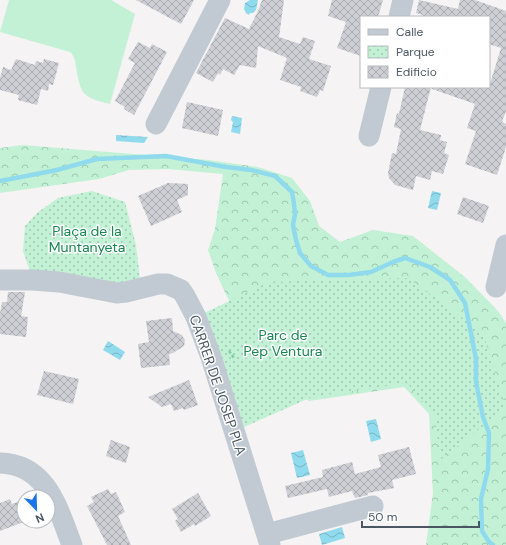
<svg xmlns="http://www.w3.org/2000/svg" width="506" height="545" viewBox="0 0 506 545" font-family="'DM Sans',sans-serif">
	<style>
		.green { fill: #c3f1d5 }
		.forest { fill: url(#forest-crowns) }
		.park { fill: url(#park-dots) }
		.water { fill: url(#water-waves) }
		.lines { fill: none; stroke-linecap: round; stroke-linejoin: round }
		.stream { stroke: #90daee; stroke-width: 4.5 }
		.building { fill: url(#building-cross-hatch) }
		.path { stroke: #7ad0a6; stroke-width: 2.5; stroke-dasharray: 3 2; stroke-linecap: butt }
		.minor { stroke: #c1cad2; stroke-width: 21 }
		.labels { text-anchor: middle; stroke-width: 3; stroke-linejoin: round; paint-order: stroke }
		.park-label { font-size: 14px; fill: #17864f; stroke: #fff }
		.street-label { font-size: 14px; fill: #4a5661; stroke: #fff }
	</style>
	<defs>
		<pattern id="forest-crowns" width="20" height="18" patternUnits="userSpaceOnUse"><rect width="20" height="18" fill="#c3f1d5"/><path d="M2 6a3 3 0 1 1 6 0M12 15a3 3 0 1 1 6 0" fill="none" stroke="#a0c6b0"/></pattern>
		<pattern id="park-dots" width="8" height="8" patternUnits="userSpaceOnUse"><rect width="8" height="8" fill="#c3f1d5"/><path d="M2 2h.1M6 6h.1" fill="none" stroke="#a0c6b0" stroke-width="1.8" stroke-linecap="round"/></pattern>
		<pattern id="water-waves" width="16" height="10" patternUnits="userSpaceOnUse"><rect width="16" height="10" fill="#90daee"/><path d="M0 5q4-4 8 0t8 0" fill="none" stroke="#78b4c4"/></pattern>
		<pattern id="building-cross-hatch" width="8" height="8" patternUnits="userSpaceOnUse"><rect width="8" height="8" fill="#cdcfd5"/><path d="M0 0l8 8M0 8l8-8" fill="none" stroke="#a8abb0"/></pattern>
	</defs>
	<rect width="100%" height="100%" fill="#f5f3f3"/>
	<path class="green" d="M 9,0 L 111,0 L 135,14 L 110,104 C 82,97 81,95 76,67 C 75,61 75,56 70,52 L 0,32 Z"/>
	<path class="forest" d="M 22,145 L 208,160 L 258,167 L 292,178 L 310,201 L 319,226 L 340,242 L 373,230 L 413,236 L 466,278 L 498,311 L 506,323 L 506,545 L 426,545 L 433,493 L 429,414 L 404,387 L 309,401 L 242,336 L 230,303 L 216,273 L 208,250 L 215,229 L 223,174 L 168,169 L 129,170 L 99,179 L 0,193 L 0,148 Z"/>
	<g class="park">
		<path d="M 92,191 L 125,202 L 136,245 L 141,288 L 33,280 L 23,251 L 25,226 L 37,213 L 58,198 Z"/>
		<path d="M 408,278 L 483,333 L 506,408 L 440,460 L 435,416 L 407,383 L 312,397 L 244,427 L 200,315 L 269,282 Z"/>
	</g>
	<g class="water">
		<path d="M 250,0 L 258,0 L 256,10 L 253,13 L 250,13 L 249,15 L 246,13 L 244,9 L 245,3 Z"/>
		<path d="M 232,116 L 242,118 L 240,134 L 231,132 L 233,122 L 231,120 Z"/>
		<path d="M 116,135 L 148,137 L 144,143 L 116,141 Z"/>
		<path d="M 432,191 L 441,193 L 437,210 L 428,208 Z"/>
		<path d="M 108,341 L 125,352 L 120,360 L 103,350 Z"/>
		<path d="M 376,419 L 381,439 L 371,442 L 366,421 Z"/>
		<path d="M 303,450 L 310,475 L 297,478 L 291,453 Z"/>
		<path d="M 342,527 L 345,538 L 322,545 L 319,534 Z"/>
	</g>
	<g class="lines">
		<path class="stream" d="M 0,181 L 57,170 L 97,159 L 166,156 L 226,167 L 251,170 L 275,176 L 292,192 L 294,204 L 295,214 L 293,225 L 296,240 L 300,253 L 311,266 L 328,275 L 349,275 L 371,272 L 393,262 L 405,258 L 430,267 L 450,280 L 465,303 L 476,359 L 476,382 L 483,417 L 489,433 L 488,469 L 481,499 L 482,531 L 489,542 L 493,545"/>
	</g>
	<g class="building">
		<path d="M 136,0 L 194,0 L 181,24 Z"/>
		<path d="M 262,0 L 284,0 L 279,37 L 300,44 L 303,37 L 315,41 L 309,59 L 331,66 L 323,91 L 320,90 L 317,97 L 300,91 L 301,87 L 280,80 L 287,58 L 258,46 L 256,68 L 240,65 L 234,75 L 223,69 L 220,75 L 218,73 L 213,82 L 196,73 L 225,18 L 249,29 L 258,11 Z"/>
		<path d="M 332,0 L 383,0 L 378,17 L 361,17 L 361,56 L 337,48 L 346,22 L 328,16 Z"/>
		<path d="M 419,0 L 458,9 L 460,0 L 475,0 L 506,11 L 506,111 L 502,122 L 506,124 L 506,147 L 497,175 L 465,164 L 476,131 L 467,128 L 475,104 L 432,89 L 432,87 L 489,87 L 501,48 L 489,44 L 489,17 L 423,17 L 423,15 L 416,13 Z"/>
		<path d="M 138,42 L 150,48 L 152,44 L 167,52 L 134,115 L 124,109 L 125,107 L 115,101 L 135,63 L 128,59 Z"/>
		<path d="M 16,59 L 35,65 L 36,61 L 43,63 L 44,59 L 59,63 L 53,85 L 49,84 L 48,91 L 41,89 L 37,105 L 18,100 L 19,95 L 0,90 L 0,78 L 3,67 L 11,70 Z"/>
		<path d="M 405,87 L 431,87 L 420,130 L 441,135 L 440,140 L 447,142 L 444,153 L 449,155 L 443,174 L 432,171 L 430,180 L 416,176 L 413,190 L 395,185 L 389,178 L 388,173 L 392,153 L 396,154 L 401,129 L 394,127 L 397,113 L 399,114 Z"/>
		<path d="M 187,102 L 223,110 L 218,136 L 182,128 Z"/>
		<path d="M 168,183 L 188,184 L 188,195 L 177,200 L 182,212 L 151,226 L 138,196 Z"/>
		<path d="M 463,197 L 489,206 L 483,223 L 457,214 Z"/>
		<path d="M 8,292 L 25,292 L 21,316 L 28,317 L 26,337 L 0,334 L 0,314 L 2,302 L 7,302 Z"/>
		<path d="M 172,318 L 173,331 L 182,335 L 185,340 L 184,346 L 173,353 L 169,354 L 170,365 L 141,368 L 138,344 L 149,342 L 146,321 Z"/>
		<path d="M 44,371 L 79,379 L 73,404 L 37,395 Z"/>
		<path d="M 189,380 L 198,405 L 184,410 L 183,408 L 174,411 L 171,404 L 162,407 L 148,397 Z"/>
		<path d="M 111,440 L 130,447 L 126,463 L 106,456 Z"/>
		<path d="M 409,447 L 416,474 L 392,480 L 394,488 L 368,493 L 368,495 L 355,498 L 352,491 L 329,497 L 327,489 L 288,498 L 285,486 L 323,477 L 322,470 L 352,462 L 355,474 L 381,467 L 378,455 Z"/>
		<path d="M 108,489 L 111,494 L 116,492 L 125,512 L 118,516 L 131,545 L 107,545 L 87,506 L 94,502 L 91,497 Z"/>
		<path d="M 198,493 L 211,516 L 195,526 L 194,524 L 181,532 L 175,521 L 178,519 L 172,509 Z"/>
		<path d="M 10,499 L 12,504 L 20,501 L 24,512 L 24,521 L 26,521 L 0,531 L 0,503 Z"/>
	</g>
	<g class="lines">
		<path class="path" d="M 229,351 L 234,358"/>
		<g class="minor">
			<path d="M 399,17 L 403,0"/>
			<path d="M 156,124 L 220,0"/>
			<path d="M 369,136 L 381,87"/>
			<path d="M 0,280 L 33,280 L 59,282 L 117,293 L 126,292 L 158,284 L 167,284 L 181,290 L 185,296 L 196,317 L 211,357 L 270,545"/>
			<path d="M 496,287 L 506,245"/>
			<path d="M 0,463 C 47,464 58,509 72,545"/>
			<path d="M 267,534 L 373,506"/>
		</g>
	</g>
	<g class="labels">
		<g class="park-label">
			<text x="87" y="236">Plaça de la<tspan x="87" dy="16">Muntanyeta</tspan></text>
			<text x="283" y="340">Parc de<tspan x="283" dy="16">Pep Ventura</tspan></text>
		</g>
		<g class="street-label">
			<text transform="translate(218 385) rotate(71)" y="5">CARRER DE JOSEP PLA</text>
		</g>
	</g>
	<rect x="360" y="16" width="130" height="72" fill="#ffffff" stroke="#b7bbc0"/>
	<rect x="368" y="29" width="20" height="6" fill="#c1cad2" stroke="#b7bbc0"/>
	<text x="396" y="36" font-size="12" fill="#4a5661">Calle</text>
	<rect x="368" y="46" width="20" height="12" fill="url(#park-dots)" stroke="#b7bbc0"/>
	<text x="396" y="56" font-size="12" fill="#4a5661">Parque</text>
	<rect x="368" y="66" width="20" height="12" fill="url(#building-cross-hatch)" stroke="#b7bbc0"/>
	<text x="396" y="76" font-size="12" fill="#4a5661">Edificio</text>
	<g transform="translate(36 509) rotate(157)"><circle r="19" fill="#ffffff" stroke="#b7bbc0"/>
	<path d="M0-3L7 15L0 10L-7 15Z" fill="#1a73e8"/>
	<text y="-6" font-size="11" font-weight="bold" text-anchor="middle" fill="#4a5661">N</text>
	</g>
	<path d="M362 521v6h117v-6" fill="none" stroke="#4a5661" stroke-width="2"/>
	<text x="368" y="521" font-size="12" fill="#4a5661" stroke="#ffffff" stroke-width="3" paint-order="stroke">50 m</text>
</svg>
